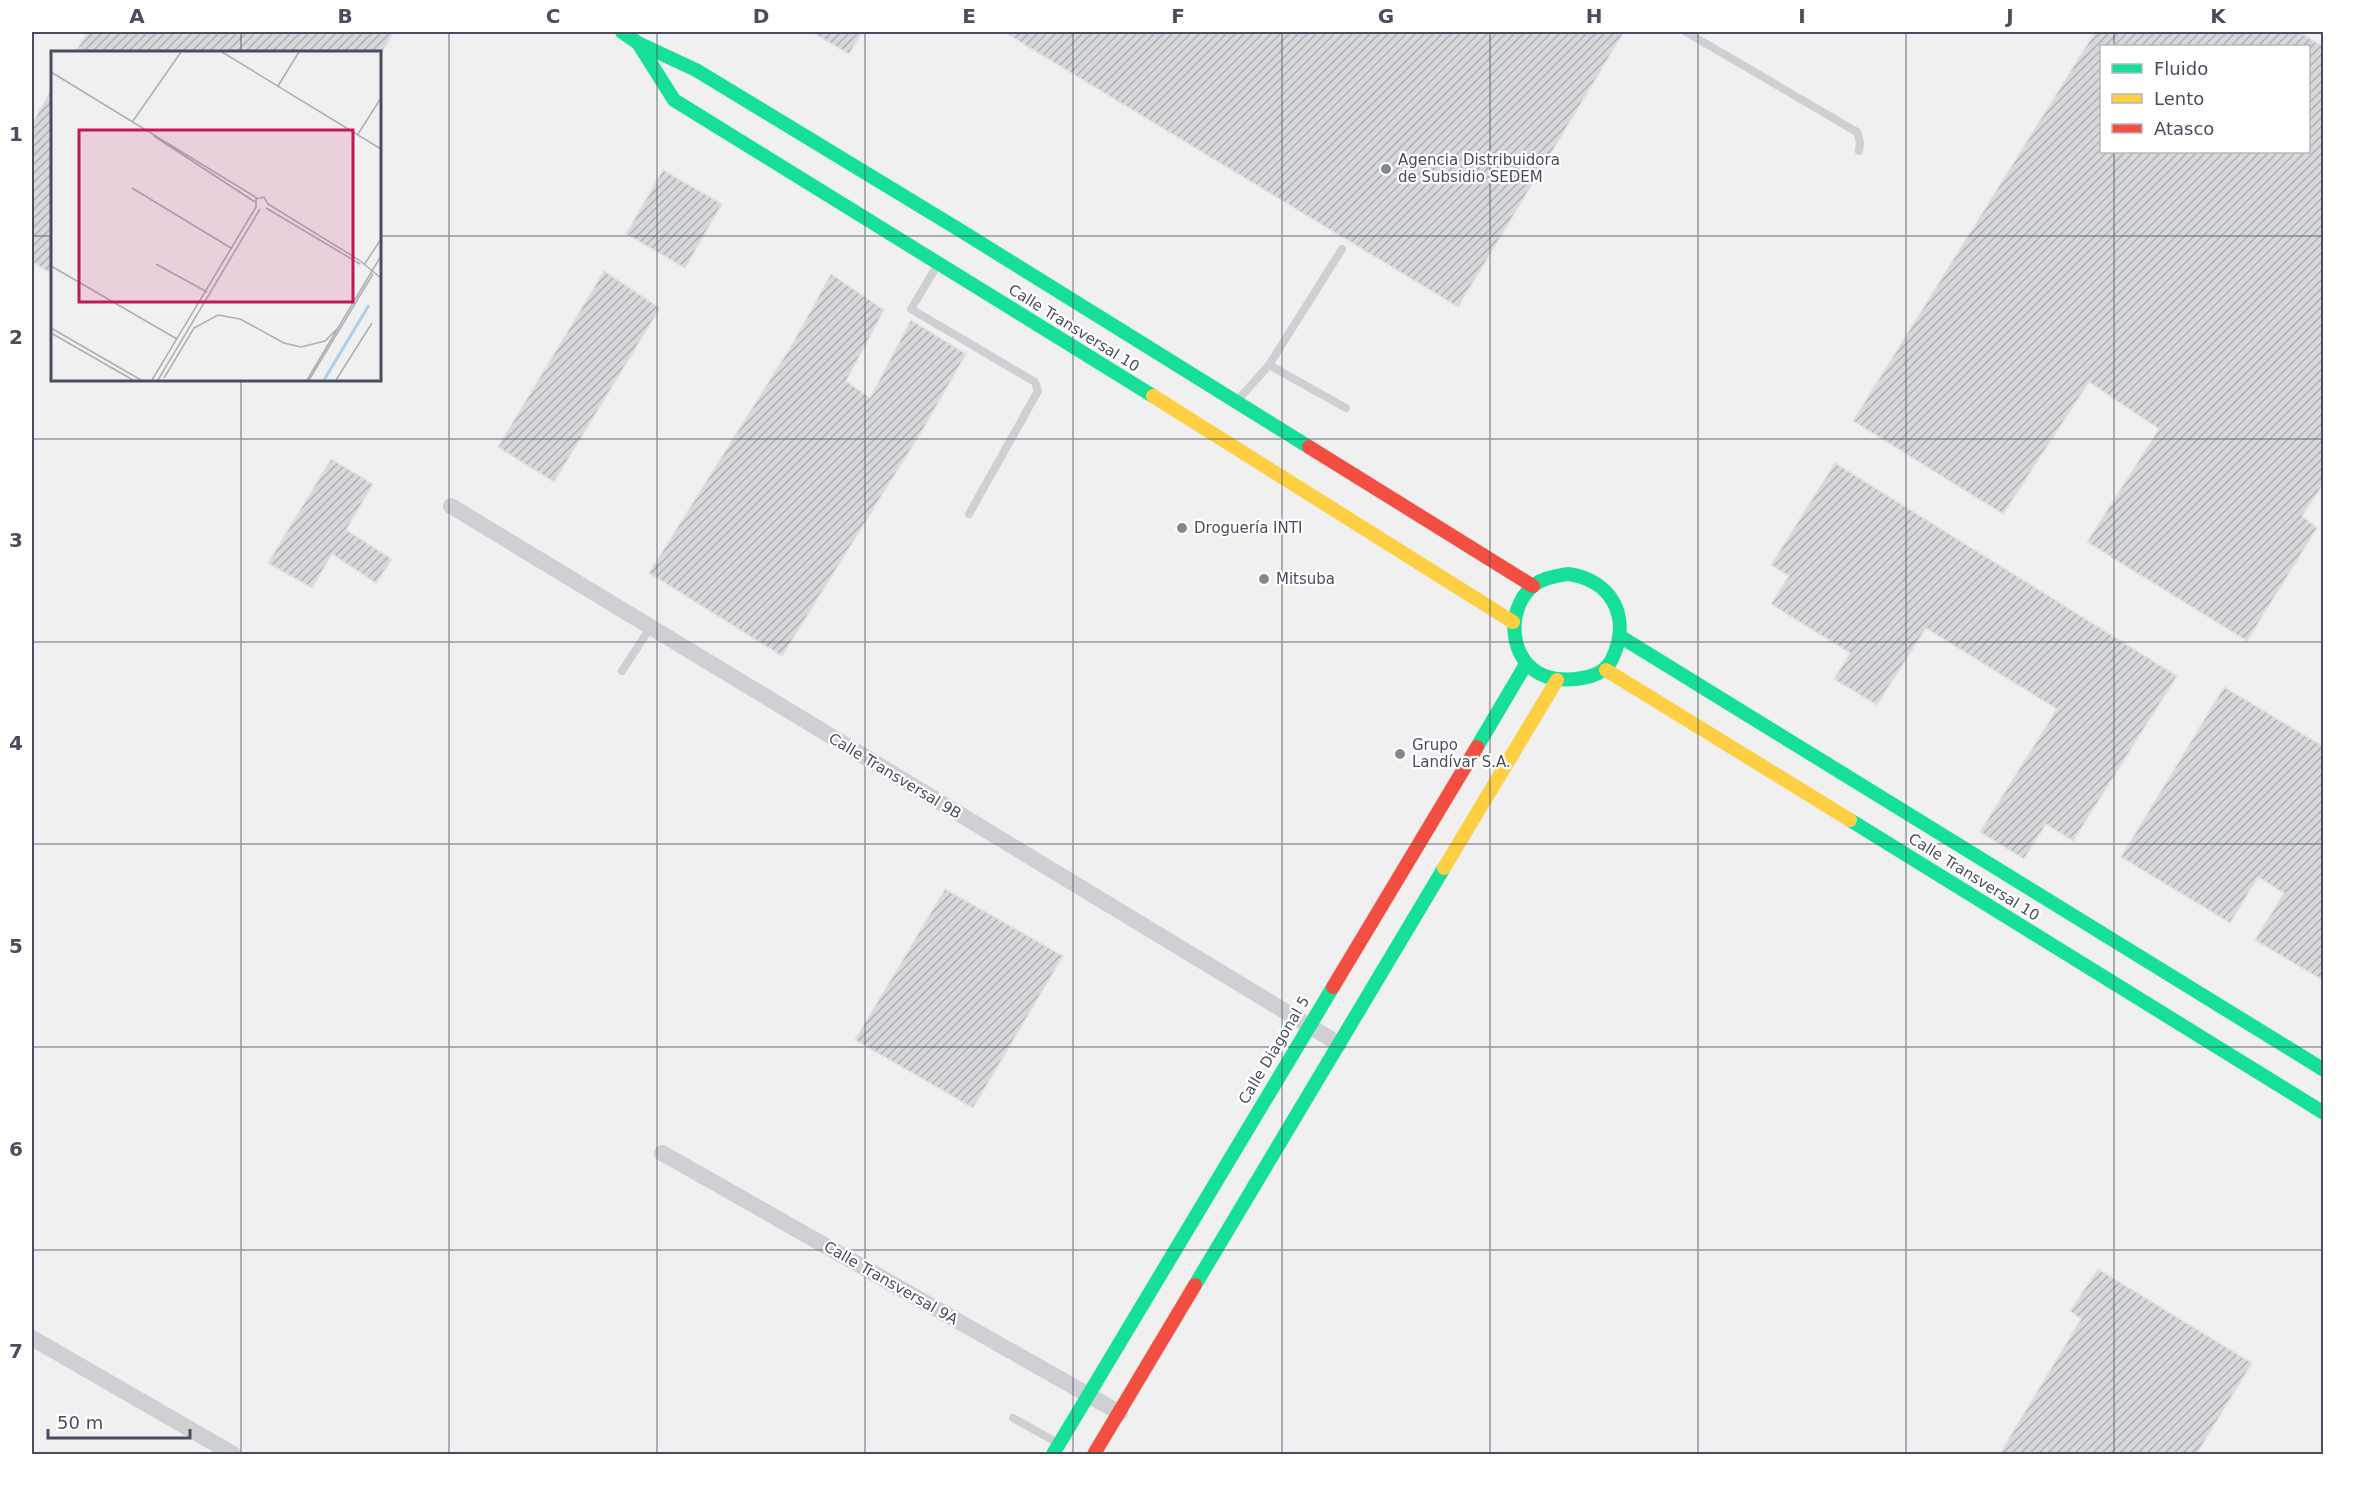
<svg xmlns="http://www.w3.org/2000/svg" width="2355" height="1486" viewBox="0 0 2355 1486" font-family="'DejaVu Sans',sans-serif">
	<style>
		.building { fill: url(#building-hatch); stroke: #e1e2e3; stroke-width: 1.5; fill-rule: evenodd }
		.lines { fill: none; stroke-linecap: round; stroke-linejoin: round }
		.lane { stroke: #ced0d3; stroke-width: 8 }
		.street { stroke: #ced0d3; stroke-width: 16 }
		.fast { stroke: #16e098; stroke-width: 14 }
		.slow { stroke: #ffcf43; stroke-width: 14 }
		.jam { stroke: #f24e42; stroke-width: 14 }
		.grid { fill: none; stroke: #484e5b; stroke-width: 1.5; stroke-opacity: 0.55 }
		.poi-dot { fill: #83878f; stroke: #fff; stroke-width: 2 }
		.labels { text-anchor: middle; stroke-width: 4.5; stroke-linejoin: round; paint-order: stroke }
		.poi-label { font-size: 15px; fill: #484e5b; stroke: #fff; text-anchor: start }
		.street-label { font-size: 15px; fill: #484e5b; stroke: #fff }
		.inset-river { fill: none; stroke: #aecfe8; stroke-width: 3 }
		.inset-road { fill: none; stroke: #adafb4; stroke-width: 1.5 }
		.view { fill: #c2185b; fill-opacity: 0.15; stroke: #c2185b; stroke-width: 3 }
		.inset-edge { fill: none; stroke: #484e5b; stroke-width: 3 }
		.neatline { fill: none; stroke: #484e5b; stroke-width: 2 }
		.grid-label { font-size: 20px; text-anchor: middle; font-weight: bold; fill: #484e5b }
	</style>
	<defs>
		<pattern id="building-hatch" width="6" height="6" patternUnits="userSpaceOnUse" patternTransform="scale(1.5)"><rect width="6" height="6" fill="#d7d8da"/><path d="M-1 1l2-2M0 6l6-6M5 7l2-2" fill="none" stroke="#b0b1b4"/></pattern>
	</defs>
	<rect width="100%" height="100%" fill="#f0f0f0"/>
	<g class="building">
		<path d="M 88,32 L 394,32 L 382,52 L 75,52 Z"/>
		<path d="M 811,32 L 862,32 L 849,54 Z"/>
		<path d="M 1004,32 L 1624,32 L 1458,307 Z"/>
		<path d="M 2095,32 L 2299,32 L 2324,47 L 2324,483 L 2302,516 L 2317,528 L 2247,641 L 2087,542 L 2159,429 L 2089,382 L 2003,514 L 1853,421 ZM 2102,46 L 2308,46 L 2308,152 L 2102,152 Z"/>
		<path d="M 52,89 L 52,274 L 32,262 L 32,124 Z"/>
		<path d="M 663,170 L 722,204 L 685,268 L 626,234 Z"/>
		<path d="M 604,271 L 660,308 L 554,482 L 498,447 Z"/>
		<path d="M 831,274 L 884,310 L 846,381 L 870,398 L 911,320 L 966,354 L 923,429 L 782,656 L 649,573 L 793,343 Z"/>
		<path d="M 331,459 L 373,484 L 346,530 L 392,559 L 376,583 L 332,554 L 312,588 L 268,563 Z"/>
		<path d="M 1835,463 L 2177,676 L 2073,841 L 2046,824 L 2024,859 L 1980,832 L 2057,709 L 1926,628 L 1877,705 L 1834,679 L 1850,653 L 1771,604 L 1789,576 L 1771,565 Z"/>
		<path d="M 2224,687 L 2324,747 L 2324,981 L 2255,940 L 2284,893 L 2258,877 L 2230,923 L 2121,857 Z"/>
		<path d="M 945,889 L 1063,956 L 973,1108 L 855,1040 Z"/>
		<path d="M 2098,1269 L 2252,1363 L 2196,1455 L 1999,1455 L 2081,1319 L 2070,1311 Z"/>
	</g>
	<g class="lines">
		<g class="lane">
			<path d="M 1686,32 L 1857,132 L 1860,142 L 1859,151"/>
			<path d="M 938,264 L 911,309 L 1035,382 L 1038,391 L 969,514"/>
			<path d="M 1269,365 L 1346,408"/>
			<path d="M 1237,401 L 1269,365 L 1342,249"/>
			<path d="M 622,671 L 650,628"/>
			<path d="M 1013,1418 L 1056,1442"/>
		</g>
		<g class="street">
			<path d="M 451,506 L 1339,1044"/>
			<path d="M 662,1153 L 1120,1413"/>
			<path d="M 32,1338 L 233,1454"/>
		</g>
		<g class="fast">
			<path d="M 622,32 L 638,43 L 696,70 L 958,229 L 1309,447"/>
			<path d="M 638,43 L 674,100 L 1153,396"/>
			<path d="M 1568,574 C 1612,580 1631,617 1613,657 C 1606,673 1592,677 1576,679 C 1565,680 1556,680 1545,676 C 1508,662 1505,608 1534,585 C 1543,578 1556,576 1568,574 Z"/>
			<path d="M 1621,637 L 2324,1070"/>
			<path d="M 1477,747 L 1526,664"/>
			<path d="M 1850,820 L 2324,1113"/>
			<path d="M 1195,1285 L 1444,868"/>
			<path d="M 1053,1454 L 1333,987"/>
		</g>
		<g class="slow">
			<path d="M 1153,396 L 1513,622"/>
			<path d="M 1606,670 L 1850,820"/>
			<path d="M 1444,868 L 1557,680"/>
		</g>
		<g class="jam">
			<path d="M 1309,447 L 1533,586"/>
			<path d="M 1333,987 L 1477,747"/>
			<path d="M 1094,1454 L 1195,1285"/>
		</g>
	</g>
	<path class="grid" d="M 241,32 L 241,52M 449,32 L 449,1454M 657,32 L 657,1454M 865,32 L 865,1454M 1073,32 L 1073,1454M 1282,32 L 1282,1454M 1490,32 L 1490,1454M 1698,32 L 1698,1454M 1906,32 L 1906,1454M 2114,32 L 2114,46M 2114,152 L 2114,1454M 32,236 L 52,236M 380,236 L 2324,236M 241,380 L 241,1454M 32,439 L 2324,439M 32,642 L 2324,642M 32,844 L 2324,844M 32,1047 L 2324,1047M 32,1250 L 2324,1250"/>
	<g class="poi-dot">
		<circle cx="1386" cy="169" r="6"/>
		<circle cx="1182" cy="528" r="6"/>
		<circle cx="1264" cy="579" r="6"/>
		<circle cx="1400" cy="754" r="6"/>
	</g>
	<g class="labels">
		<g class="poi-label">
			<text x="1398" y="165">Agencia Distribuidora<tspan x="1398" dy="17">de Subsidio SEDEM</tspan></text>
			<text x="1194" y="533">Droguería INTI</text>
			<text x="1276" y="584">Mitsuba</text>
			<text x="1412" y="750">Grupo<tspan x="1412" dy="17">Landívar S.A.</tspan></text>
		</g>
		<g class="street-label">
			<text transform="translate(1074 328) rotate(32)" y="5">Calle Transversal 10</text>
			<text transform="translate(895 776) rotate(31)" y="5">Calle Transversal 9B</text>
			<text transform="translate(1974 877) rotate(32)" y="5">Calle Transversal 10</text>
			<text transform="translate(1274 1050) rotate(-59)" y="5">Calle Diagonal 5</text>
			<text transform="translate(891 1283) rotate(30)" y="5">Calle Transversal 9A</text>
		</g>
	</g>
	<g transform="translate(51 51)">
		<rect width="330" height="330" fill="#f0f0f0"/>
		<path class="inset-river" d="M 273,329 L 318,254"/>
		<path class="inset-road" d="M 171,1 L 330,98M 0,21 L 206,147M 227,35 L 248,1M 82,70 L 130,1M 307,83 L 330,47M 103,85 L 204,151M 81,137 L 180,197M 205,156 L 205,148 L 213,146 L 217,153 L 308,209 L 330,227M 215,157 L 309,213M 105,213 L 156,241M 313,214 L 330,188M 0,215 L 126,288M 0,277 L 90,329M 0,282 L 82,329M 113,327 L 143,277 L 167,264 L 189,268 L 233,292 L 250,296 L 274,290 L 288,276M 101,329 L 205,156M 107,329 L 209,158M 256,329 L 330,205M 258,329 L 322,223M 285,329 L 321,272"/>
		<path class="view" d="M 28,79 L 302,79 L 302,251 L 28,251 Z"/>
		<rect width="330" height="330" class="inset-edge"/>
	</g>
	<rect width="2355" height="1486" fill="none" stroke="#ffffff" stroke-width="66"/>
	<rect x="2100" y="45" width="210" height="108" fill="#ffffff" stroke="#b6b8bd" stroke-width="1.5"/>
	<rect x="2112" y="64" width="30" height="9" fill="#16e098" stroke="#b6b8bd" stroke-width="1.5"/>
	<text x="2154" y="75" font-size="18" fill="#484e5b">Fluido</text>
	<rect x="2112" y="94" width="30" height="9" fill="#ffcf43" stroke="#b6b8bd" stroke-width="1.5"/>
	<text x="2154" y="105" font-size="18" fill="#484e5b">Lento</text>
	<rect x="2112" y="124" width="30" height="9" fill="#f24e42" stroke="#b6b8bd" stroke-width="1.5"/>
	<text x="2154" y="135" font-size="18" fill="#484e5b">Atasco</text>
	<path d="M48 1429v9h142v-9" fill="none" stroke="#484e5b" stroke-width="3"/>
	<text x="57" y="1429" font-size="18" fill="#484e5b" stroke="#ffffff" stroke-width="4.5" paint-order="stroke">50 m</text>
	<rect x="33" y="33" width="2289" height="1420" class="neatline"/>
	<g class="grid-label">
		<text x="137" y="23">A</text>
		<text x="345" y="23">B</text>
		<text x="553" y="23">C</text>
		<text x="761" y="23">D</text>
		<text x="969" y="23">E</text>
		<text x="1178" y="23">F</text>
		<text x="1386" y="23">G</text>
		<text x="1594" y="23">H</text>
		<text x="1802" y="23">I</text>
		<text x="2010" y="23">J</text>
		<text x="2218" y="23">K</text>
		<text x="16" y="141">1</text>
		<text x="16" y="344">2</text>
		<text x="16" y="547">3</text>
		<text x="16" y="750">4</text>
		<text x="16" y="953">5</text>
		<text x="16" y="1156">6</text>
		<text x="16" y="1358">7</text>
	</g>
</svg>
